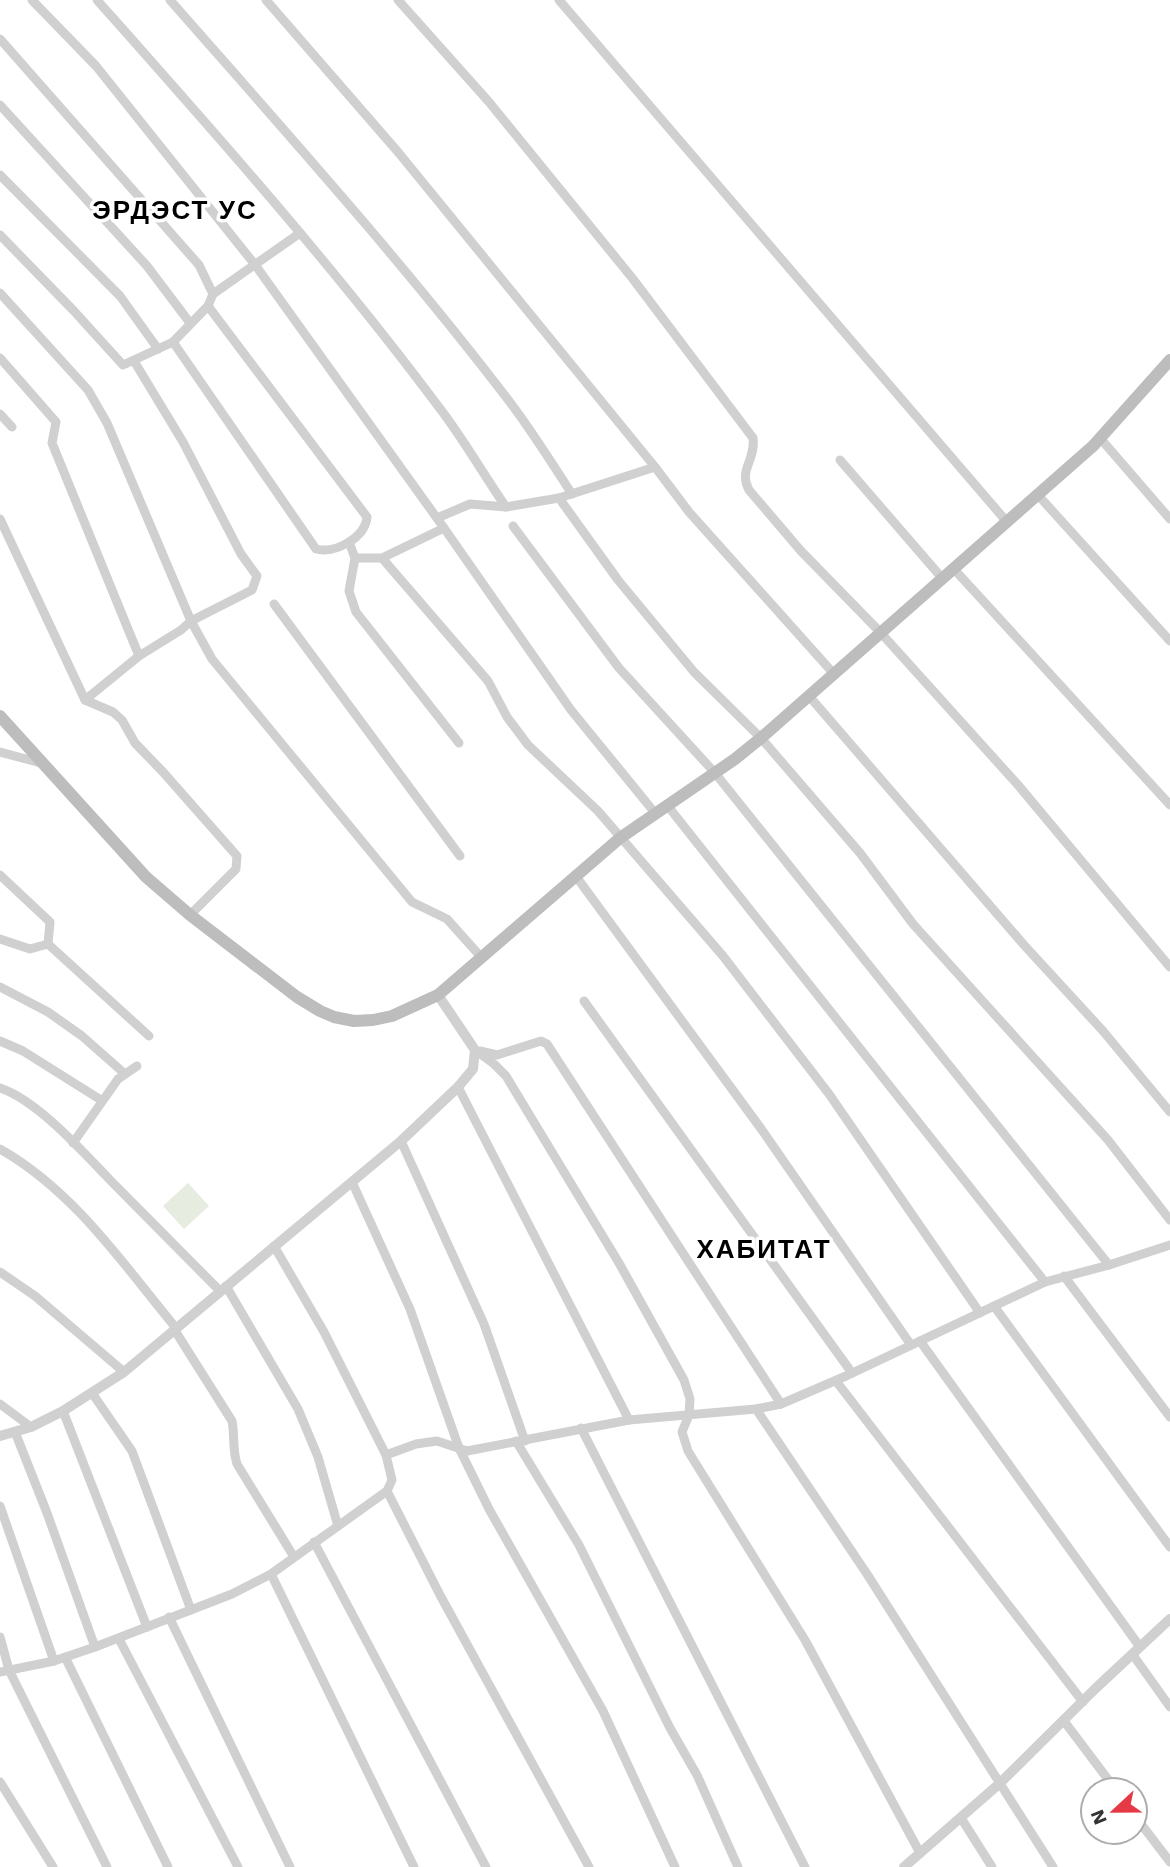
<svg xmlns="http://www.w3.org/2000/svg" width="1170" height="1867" viewBox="0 0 1170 1867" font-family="'Work Sans',sans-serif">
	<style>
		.green { fill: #e6ecdf }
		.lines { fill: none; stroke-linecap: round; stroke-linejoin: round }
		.minor { stroke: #d0d0d0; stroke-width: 9 }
		.tertiary { stroke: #d0d0d0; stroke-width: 10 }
		.secondary { stroke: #bdbdbd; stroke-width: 12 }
		.labels { text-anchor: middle; stroke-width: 7; stroke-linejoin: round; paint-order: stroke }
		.district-label { font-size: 26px; font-weight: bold; letter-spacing: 2px; fill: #000; stroke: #fff }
	</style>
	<rect width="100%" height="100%" fill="#fff"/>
	<path class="green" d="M 188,1183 L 209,1206 L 184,1229 L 163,1206 Z"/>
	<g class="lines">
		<g class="minor">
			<path d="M 32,0 L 96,66 L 256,266 L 444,528 L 571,710 L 655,813"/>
			<path d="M 97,0 C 214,132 332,264 438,406 C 463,438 483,474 506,507"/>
			<path d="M 170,0 C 284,130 401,260 506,397 C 530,428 551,462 572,494"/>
			<path d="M 266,0 L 398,152 L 655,467"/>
			<path d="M 398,0 L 489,102 L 633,279 L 753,438 C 756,460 738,470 749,490 L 801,551 L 881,633 L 1018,785 L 1170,967"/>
			<path d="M 559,0 L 1007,522"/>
			<path d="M 0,39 L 199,265 L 213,294 L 208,306 L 173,342 L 123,365 L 73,310 L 0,235"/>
			<path d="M 0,105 L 147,266 L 190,323"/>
			<path d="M 0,175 L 120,296 L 158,349"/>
			<path d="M 0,293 L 88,390 L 107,423 L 191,621 L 212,659 L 412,902 L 447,919 L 481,957"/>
			<path d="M 213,294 L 300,233"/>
			<path d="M 173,342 L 316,549 C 335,554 365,538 367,517 L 208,306"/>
			<path d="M 0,358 L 56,422 L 52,443 L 139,656"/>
			<path d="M 0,414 L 12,427"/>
			<path d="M 1100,438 L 1170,519"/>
			<path d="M 840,460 L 942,578"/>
			<path d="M 1037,494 L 1170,641"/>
			<path d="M 559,498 L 618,580 L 694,672 L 761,738 L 860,853 L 913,924 L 1108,1140 L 1170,1220"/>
			<path d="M 437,518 L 470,504 L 506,507 L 559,498 L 655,467 L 689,512 L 834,674"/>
			<path d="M 0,519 L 85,700 L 113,712 L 122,720 L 135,743 L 163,772 L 237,856 L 236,869 L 190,915"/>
			<path d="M 513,526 L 619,668 L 715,773 L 1109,1265"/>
			<path d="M 349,542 L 355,558 L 382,558 L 444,528"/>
			<path d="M 355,558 L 349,591 L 356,612 L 459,743"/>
			<path d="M 382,558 L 488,681 L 507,717 L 528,745 L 598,811 L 723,956 L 829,1094 L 980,1313"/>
			<path d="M 953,568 L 1170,805"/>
			<path d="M 274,604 L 460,856"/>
			<path d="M 809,696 L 1024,945 L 1103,1031 L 1170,1112"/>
			<path d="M 85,700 L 139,656 L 181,630 L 191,621 L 252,590 L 257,576 L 241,554 L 183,442 L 134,361"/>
			<path d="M 0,752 L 41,763"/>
			<path d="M 667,805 L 1045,1282"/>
			<path d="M 0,875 L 50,922 L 48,944"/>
			<path d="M 575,875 L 762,1130 L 911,1345"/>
			<path d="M 0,939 L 30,949 L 48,944"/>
			<path d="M 48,944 L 149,1036"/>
			<path d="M 0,987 L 48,1012 L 82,1036 L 125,1074"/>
			<path d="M 584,1001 L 852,1373"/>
			<path d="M 0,1041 L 23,1051 L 101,1100"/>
			<path d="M 475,1050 L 494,1064 L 506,1076 L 619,1263 L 684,1380 L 690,1399 L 689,1415 L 682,1432 L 688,1451 L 805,1640 L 920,1853"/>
			<path d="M 480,1051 L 497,1055 L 541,1041 L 547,1044 L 781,1404"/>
			<path d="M 458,1087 L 629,1420"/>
			<path d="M 0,1088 C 37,1100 83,1152 110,1180 C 147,1217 183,1254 220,1291"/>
			<path d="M 401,1141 L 484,1324 L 525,1441"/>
			<path d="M 73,1143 L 118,1079 L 137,1066"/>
			<path d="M 0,1149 C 74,1191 123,1264 176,1328"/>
			<path d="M 352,1182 L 410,1309 L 459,1448 L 489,1509 L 603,1711 L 675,1867"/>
			<path d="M 274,1246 L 324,1332 L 386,1455"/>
			<path d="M 0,1272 L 35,1296 L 124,1372"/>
			<path d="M 1064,1276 L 1170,1417"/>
			<path d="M 226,1286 L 298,1409 L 318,1457 L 338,1526"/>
			<path d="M 994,1306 L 1170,1547"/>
			<path d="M 174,1329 L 232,1421 C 235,1436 232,1449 237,1464 L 294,1557"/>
			<path d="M 920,1341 L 1140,1647"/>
			<path d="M 836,1381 L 1083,1702"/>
			<path d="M 92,1393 L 132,1451 L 191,1610"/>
			<path d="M 0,1404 L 31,1427"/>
			<path d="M 756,1409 L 867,1574 L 1053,1867"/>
			<path d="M 63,1411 L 147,1627"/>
			<path d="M 581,1428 L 805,1867"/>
			<path d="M 15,1432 L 47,1513 L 95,1647"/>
			<path d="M 516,1441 L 579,1545 L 670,1728 L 697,1775 L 738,1867"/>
			<path d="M 387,1491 L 440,1595 L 589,1867"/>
			<path d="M 0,1506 L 54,1661"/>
			<path d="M 314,1542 L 486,1867"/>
			<path d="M 271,1574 L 414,1867"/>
			<path d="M 169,1617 L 290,1867"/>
			<path d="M 0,1637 L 9,1670 L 107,1867"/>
			<path d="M 119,1639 L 238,1867"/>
			<path d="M 1133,1655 L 1170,1707"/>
			<path d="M 65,1657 L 168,1867"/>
			<path d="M 0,1672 L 54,1661 L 95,1647 L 232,1594 L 271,1574 L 387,1491 L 392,1480 L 386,1455 L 416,1444 L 437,1441 L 467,1451 L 629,1420 L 756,1409 L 781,1404 L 846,1376 L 1045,1282 L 1109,1265 L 1170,1245"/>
			<path d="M 1064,1721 L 1116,1790"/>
			<path d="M 0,1782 L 53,1867"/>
			<path d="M 1135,1816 L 1170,1862"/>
			<path d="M 961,1818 L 992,1867"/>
		</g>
		<g class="tertiary">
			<path d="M 0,1436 L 31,1427 L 63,1411 L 124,1372 L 401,1141 L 458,1087 L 473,1069 L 475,1050 L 438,995"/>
			<path d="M 904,1867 L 999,1784 L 1096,1688 L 1170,1619"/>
		</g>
		<path class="secondary" d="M 0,716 L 146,877 L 190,915 L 297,997 L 320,1011 L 334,1017 L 354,1021 L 373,1020 L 392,1016 L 438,995 L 620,838 L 735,759 L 761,738 L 1093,446 L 1170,360"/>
	</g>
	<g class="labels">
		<g class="district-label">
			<text x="175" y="219">ЭРДЭСТ УС</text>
			<text x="764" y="1258">ХАБИТАТ</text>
		</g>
	</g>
	<g transform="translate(1114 1811) rotate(248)"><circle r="33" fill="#ffffff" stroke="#adadad" stroke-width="2"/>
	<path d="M0-5L12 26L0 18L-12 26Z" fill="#e63946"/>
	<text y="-10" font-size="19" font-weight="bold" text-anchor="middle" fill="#333333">N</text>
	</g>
</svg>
